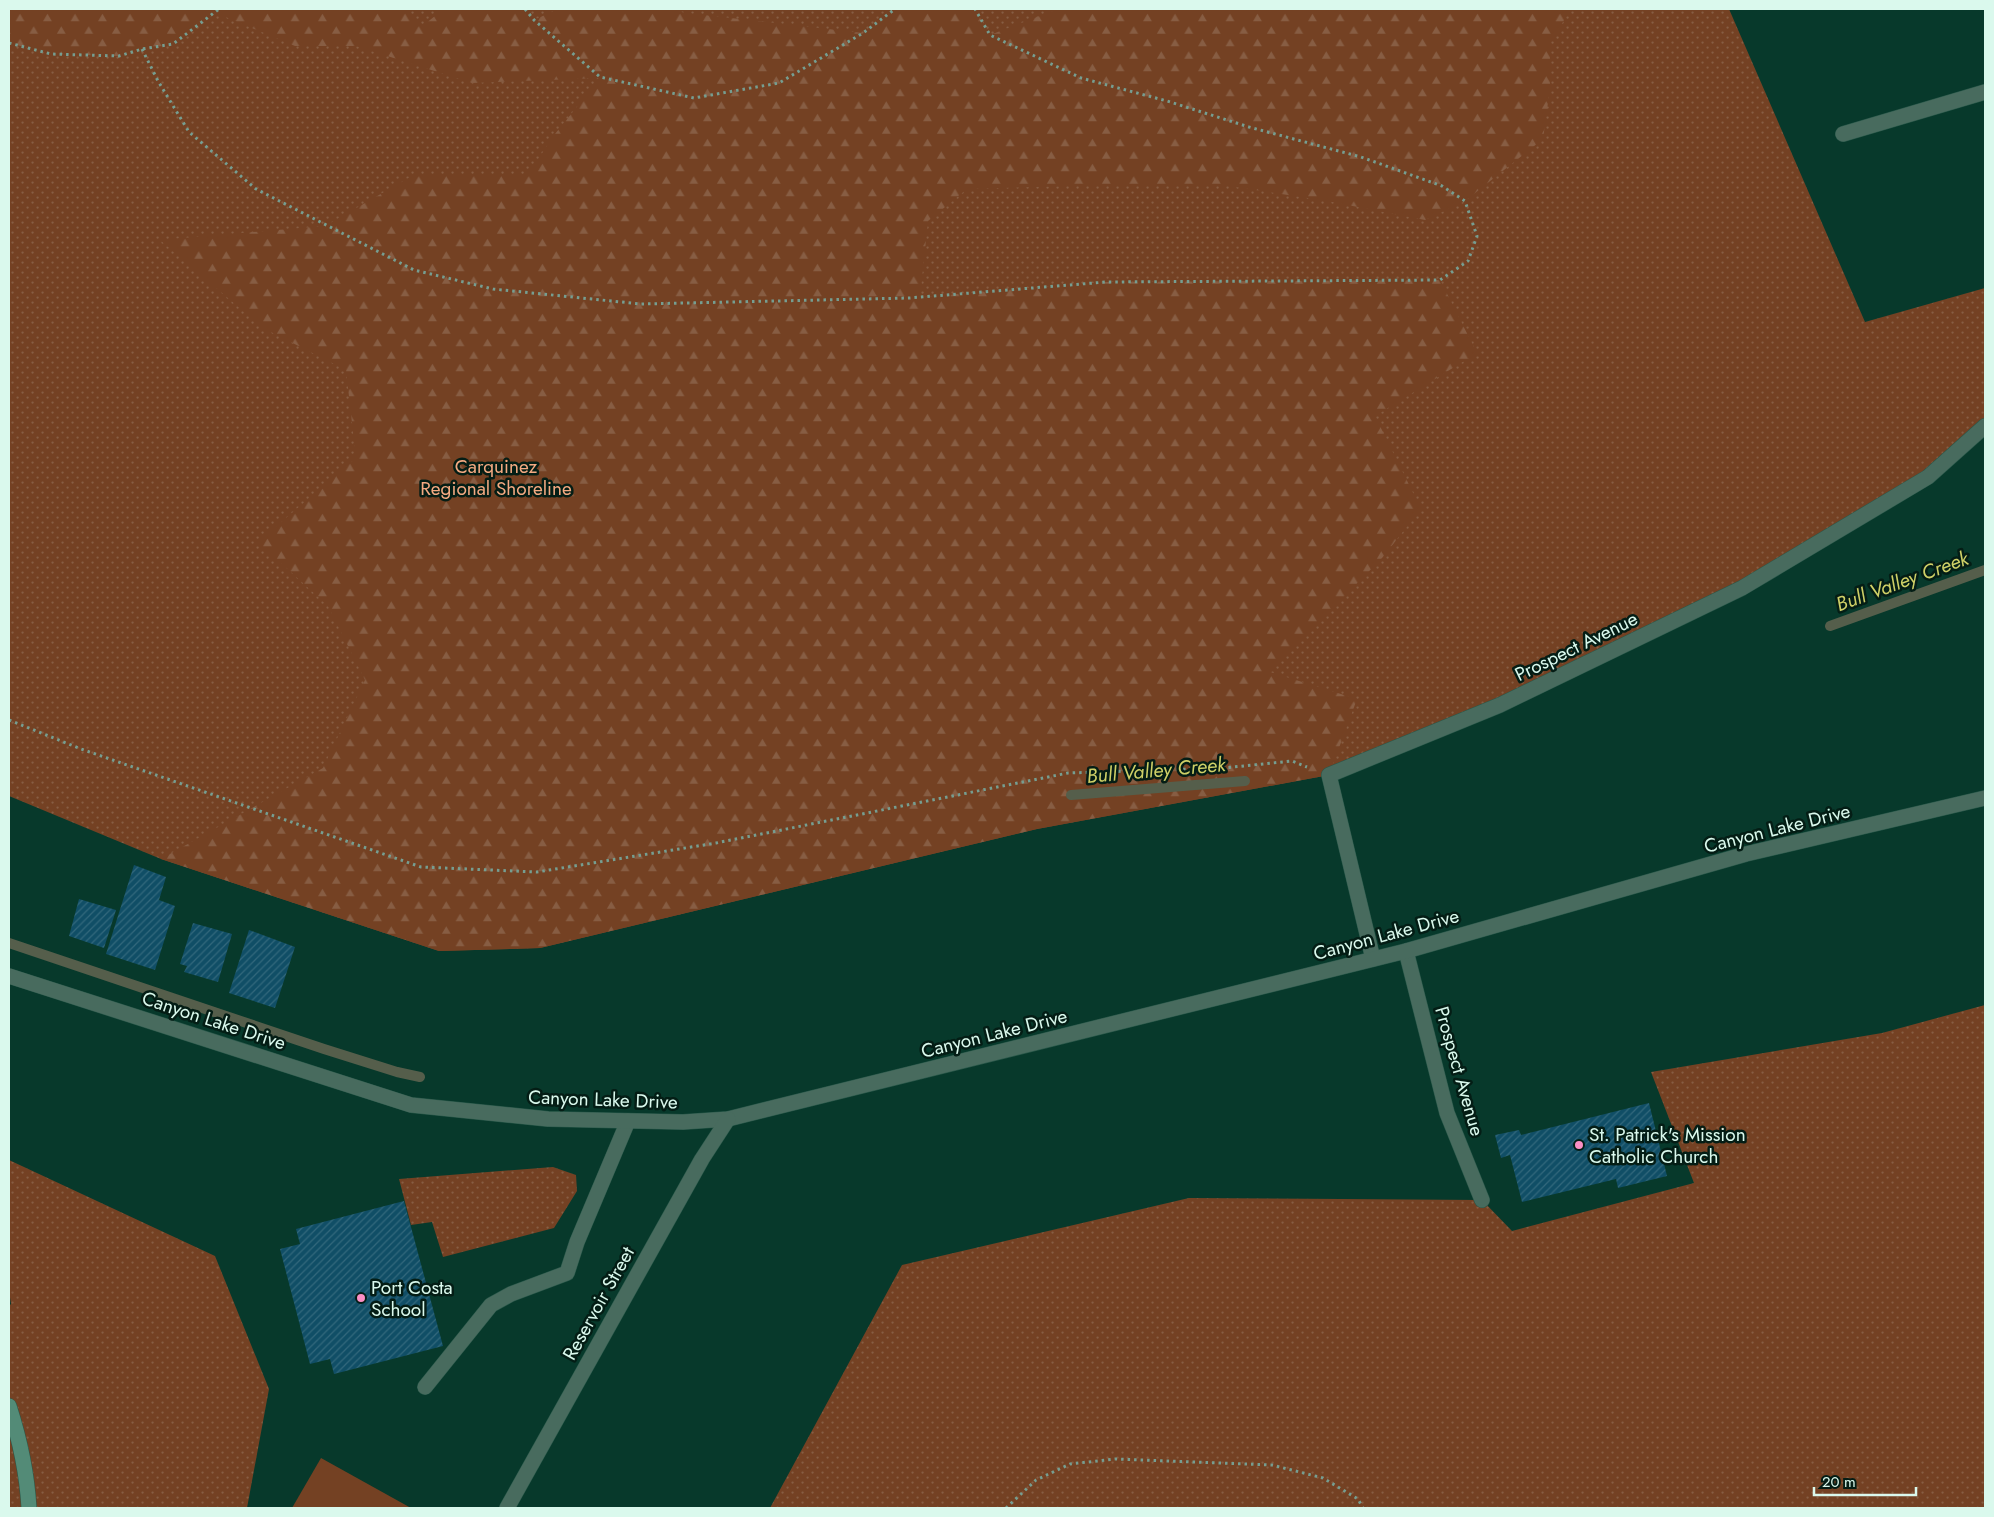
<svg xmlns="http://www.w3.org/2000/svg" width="1994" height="1517" viewBox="0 0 1994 1517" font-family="Jost,sans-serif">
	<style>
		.green { fill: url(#green-dots) }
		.forest { fill: url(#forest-firs) }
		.pitch { fill: #744123 }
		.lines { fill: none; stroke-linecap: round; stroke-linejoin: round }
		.stream { stroke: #555e4b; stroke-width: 10 }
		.building { fill: url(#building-hatch) }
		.lane-casing { stroke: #29584a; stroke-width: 16 }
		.street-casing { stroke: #29584a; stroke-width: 16 }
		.secondary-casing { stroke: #29584a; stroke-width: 16 }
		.path { stroke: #769e91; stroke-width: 3; stroke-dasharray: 2.5 4; stroke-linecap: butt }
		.lane { stroke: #486b5e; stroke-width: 15 }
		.street { stroke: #486b5e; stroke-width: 15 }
		.secondary { stroke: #538b77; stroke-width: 15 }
		.poi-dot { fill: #fb8fc5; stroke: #041d15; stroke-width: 2 }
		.labels { text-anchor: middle; stroke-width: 5; stroke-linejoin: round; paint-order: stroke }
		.park-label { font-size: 19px; fill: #f4aa82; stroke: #041d15 }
		.street-label { font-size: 19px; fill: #daf9ed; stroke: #041d15 }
		.poi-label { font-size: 19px; fill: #daf9ed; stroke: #041d15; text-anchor: start }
		.water-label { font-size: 20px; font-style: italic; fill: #cfd067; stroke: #041d15 }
	</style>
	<defs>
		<pattern id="green-dots" width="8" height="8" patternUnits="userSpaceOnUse" patternTransform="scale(1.25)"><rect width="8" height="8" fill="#744123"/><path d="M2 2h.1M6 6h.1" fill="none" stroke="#875d43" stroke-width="1.8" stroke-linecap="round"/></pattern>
		<pattern id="forest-firs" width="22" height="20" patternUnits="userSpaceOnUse" patternTransform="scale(1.25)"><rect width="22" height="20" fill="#744123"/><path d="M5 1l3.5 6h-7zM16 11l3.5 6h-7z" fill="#875d43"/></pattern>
		<pattern id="building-hatch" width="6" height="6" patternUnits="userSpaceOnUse" patternTransform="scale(1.25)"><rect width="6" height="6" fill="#104e66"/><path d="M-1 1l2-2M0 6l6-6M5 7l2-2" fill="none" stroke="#32687c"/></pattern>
	</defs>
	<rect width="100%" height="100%" fill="#07392b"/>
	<g class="green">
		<path d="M 9,9 L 1729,9 L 1865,322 L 1985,288 L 1985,426 L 1928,477 L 1742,588 L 1329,775 L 1037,829 L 540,948 L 439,951 L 161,859 L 9,796 Z"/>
		<path d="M 1985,1005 L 1985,1508 L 770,1508 L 902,1265 L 1189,1198 L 1482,1200 L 1512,1231 L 1694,1183 L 1651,1072 L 1882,1033 Z"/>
		<path d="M 9,1160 L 215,1256 L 269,1389 L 247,1508 L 9,1508 L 9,1306 L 11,1304 L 9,1291 Z"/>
		<path d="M 553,1167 L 576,1175 L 577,1191 L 554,1228 L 443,1257 L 432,1222 L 411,1225 L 399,1179 Z"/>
	</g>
	<path class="forest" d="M 9,9 L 405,9 L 421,27 L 444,9 L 525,9 L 534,20 L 558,9 L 668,9 L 686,13 L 863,33 L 895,9 L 975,9 L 990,35 L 1058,9 L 1571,9 L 1550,43 L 1550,88 L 1543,139 L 1465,201 L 1425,220 L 1327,201 L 1222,185 L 1101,185 L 967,189 L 928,221 L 920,297 L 1106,282 L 1440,280 L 1477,353 L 1375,416 L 1421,509 L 1382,558 L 1270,672 L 1357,699 L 1329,775 L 1037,829 L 540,948 L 439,951 L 161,859 L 323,768 L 365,680 L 328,606 L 258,542 L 356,458 L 346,370 L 263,328 L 160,240 L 325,226 L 412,176 L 528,176 L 551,139 L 600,78 L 472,83 L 356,46 L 295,46 L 216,13 L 173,44 L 119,56 L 51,54 L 9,43 Z"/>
	<path class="pitch" d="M 321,1458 L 411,1508 L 292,1508 Z"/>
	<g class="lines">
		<g class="stream">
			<path d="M 1830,626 L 1985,570"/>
			<path d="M 1071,795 L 1245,781"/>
			<path d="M 9,943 L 324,1049 L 397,1072 L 420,1077"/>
		</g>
	</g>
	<g class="building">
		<path d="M 134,865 L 166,877 L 159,900 L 175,906 L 155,970 L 106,954 Z"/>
		<path d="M 79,899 L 116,910 L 104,948 L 69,936 Z"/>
		<path d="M 193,923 L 232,934 L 218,982 L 184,972 L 187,966 L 180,964 Z"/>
		<path d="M 249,930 L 295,947 L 275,1008 L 229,993 Z"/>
		<path d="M 1649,1103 L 1667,1176 L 1618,1188 L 1616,1179 L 1522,1202 L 1510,1155 L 1501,1158 L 1495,1135 L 1519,1130 L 1521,1135 Z"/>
		<path d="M 404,1201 L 443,1346 L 334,1374 L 330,1359 L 310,1364 L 280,1249 L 300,1244 L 296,1229 Z"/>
	</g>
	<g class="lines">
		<defs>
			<path id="lane" d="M 425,1387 L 491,1305 L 511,1294 L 567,1273 L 577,1242 L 628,1121"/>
			<g id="street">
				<path d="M 1843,134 L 1985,92"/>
				<path d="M 1406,951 L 1447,1113 L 1482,1200"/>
				<path d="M 1373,959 L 1329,775 L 1500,705 L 1742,588 L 1928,477 L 1985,426"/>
				<path d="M 9,976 L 411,1105 L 548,1119 L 683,1122 L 728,1119 L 1406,951 L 1746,854 L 1985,798"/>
				<path d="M 507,1508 L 702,1159 L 728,1119"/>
			</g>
			<path id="secondary" d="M 9,1406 C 20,1440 27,1473 29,1508"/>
		</defs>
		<use href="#lane" class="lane-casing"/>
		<use href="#street" class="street-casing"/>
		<use href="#secondary" class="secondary-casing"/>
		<g class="path">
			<path d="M 525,9 L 534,20 L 600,77 L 694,98 L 779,83 L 863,33 L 895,9"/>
			<path d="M 9,43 L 51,54 L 119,56 L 142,49 L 173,44 L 219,9"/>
			<path d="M 142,49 L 158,81 L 189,132 L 256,189 L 414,270 L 493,289 L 641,304 L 909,298 L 1106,282 L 1440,280 L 1468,261 L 1477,236 L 1465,201 L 1442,186 L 1361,157 L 1249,127 L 1167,101 L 1081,78 L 990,35 L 975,9"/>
			<path d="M 9,720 L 81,749 L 421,867 L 537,872 L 716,843 L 1068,773 L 1224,768 L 1292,761 L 1307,767"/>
			<path d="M 1006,1508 L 1036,1480 L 1070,1464 L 1115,1459 L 1272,1465 L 1323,1478 L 1358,1499 L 1363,1508"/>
		</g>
		<use href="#lane" class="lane"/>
		<use href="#street" class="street"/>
		<use href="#secondary" class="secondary"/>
	</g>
	<g class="poi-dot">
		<circle cx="1579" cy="1145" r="5"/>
		<circle cx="361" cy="1298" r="5"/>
	</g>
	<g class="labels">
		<g class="park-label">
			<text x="496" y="473">Carquinez<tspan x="496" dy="22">Regional Shoreline</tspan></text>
		</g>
		<g class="street-label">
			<text transform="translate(1576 646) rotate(-26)" y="7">Prospect Avenue</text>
			<text transform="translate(1777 828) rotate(-14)" y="7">Canyon Lake Drive</text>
			<text transform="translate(1386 934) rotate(-15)" y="7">Canyon Lake Drive</text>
			<text transform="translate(214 1020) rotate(18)" y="7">Canyon Lake Drive</text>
			<text transform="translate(994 1033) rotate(-14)" y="7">Canyon Lake Drive</text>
			<text transform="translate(1460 1071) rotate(74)" y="7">Prospect Avenue</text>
			<text transform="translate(603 1099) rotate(2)" y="7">Canyon Lake Drive</text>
			<text transform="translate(598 1303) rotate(-61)" y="7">Reservoir Street</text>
		</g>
		<g class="poi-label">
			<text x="1589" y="1141">St. Patrick's Mission<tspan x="1589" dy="22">Catholic Church</tspan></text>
			<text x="371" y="1294">Port Costa<tspan x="371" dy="22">School</tspan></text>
		</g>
		<g class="water-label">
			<text transform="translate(1902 581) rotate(-20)" y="7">Bull Valley Creek</text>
			<text transform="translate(1156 770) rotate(-5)" y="7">Bull Valley Creek</text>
		</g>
	</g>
	<rect width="1994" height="1517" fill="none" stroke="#daf9ed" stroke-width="20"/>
	<path d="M1814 1487v8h102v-8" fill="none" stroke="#daf9ed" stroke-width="2.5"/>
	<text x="1822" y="1487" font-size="15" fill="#daf9ed" stroke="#041d15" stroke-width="4" paint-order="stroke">20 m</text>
</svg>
